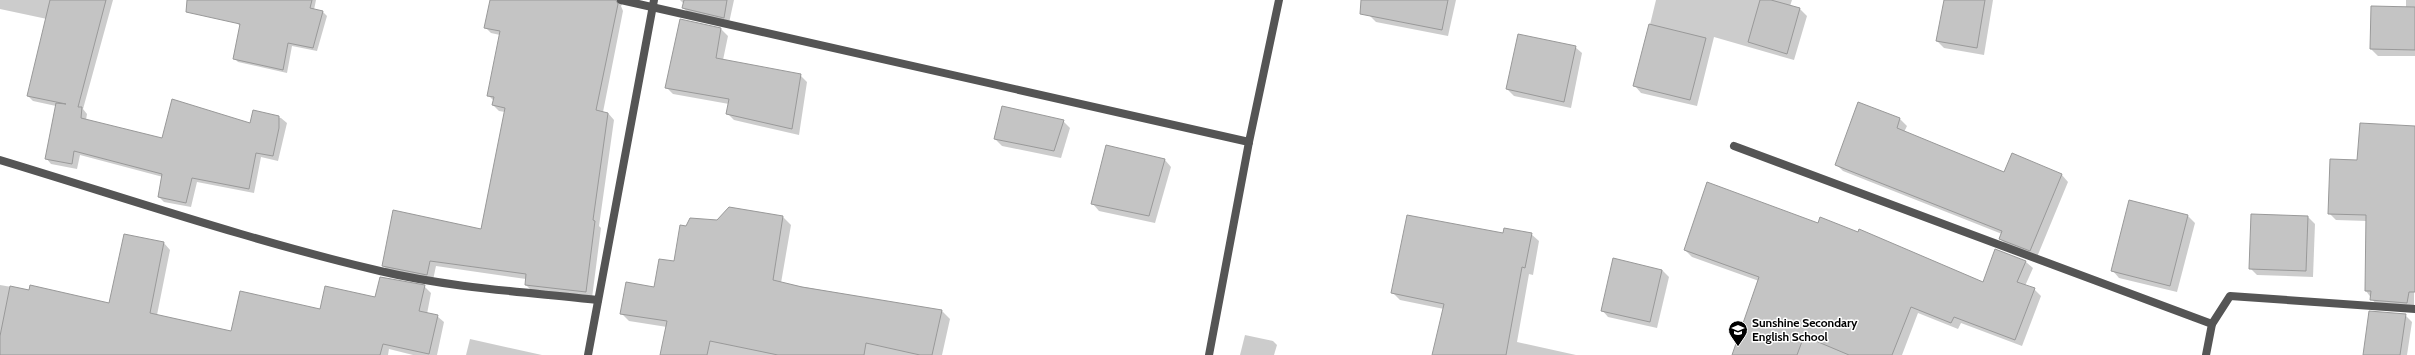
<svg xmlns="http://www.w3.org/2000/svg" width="2415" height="355" viewBox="0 0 2415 355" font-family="Cabin,sans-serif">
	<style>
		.shadow { fill: #0003 }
		.building { fill: #c4c4c4; stroke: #999 }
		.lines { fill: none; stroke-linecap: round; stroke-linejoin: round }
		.minor { stroke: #555; stroke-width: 8 }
		.labels { text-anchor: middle; stroke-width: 3; stroke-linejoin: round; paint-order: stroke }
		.poi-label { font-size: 12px; font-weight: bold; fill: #000; stroke: #fff; text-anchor: start }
	</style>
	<rect width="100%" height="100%" fill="#fff"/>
	<g class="shadow">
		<path d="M 0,0 L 113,0 L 83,109 L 87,114 L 86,120 L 163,139 L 251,124 L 254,112 L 281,118 L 287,123 L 278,161 L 261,157 L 254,193 L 197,182 L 191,207 L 164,202 L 159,197 L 163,177 L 80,155 L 77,169 L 51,164 L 46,158 L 56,106 L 33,101 L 28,96 L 47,19 L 0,9 Z"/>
		<path d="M 240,0 L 316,0 L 314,10 L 323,12 L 327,16 L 317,51 L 292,46 L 287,73 L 238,62 L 234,58 L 240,26 L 236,22 Z"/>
		<path d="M 491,0 L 625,0 L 621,6 L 623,11 L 603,112 L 608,113 L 614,120 L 599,226 L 601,228 L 592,298 L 532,291 L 526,285 L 526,279 L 436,266 L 433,280 L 389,272 L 383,265 L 481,230 L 505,112 L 499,111 L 493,105 L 494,101 L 488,95 L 500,35 L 491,33 L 485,27 Z"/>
		<path d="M 680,0 L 734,0 L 729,23 L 690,14 L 683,8 L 684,4 Z"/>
		<path d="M 1372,0 L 1456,0 L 1448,36 L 1376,22 L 1369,15 Z"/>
		<path d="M 1656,0 L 1792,0 L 1790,6 L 1800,9 L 1807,16 L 1794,60 L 1714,37 L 1697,106 L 1641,93 L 1635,86 Z"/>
		<path d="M 1945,0 L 1993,0 L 1984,55 L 1944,48 L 1937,41 Z"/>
		<path d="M 2406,0 L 2415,0 L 2415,56 L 2378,56 L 2371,49 L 2406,8 Z"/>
		<path d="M 681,20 L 721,29 L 728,36 L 723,60 L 800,75 L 807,82 L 799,135 L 734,120 L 727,113 L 729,104 L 673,94 L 666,87 Z"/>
		<path d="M 1575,47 L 1582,53 L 1571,108 L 1514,96 L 1507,89 Z"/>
		<path d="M 1859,104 L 1900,119 L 1907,126 L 1904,132 L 2005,173 L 2012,155 L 2062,175 L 2068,182 L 2037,257 L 2007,245 L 2000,239 L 2002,234 L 1843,171 L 1836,164 Z"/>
		<path d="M 1063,121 L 1070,128 L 1061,158 L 1002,146 L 995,139 Z"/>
		<path d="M 2415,127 L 2414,309 L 2378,307 L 2366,291 L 2367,221 L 2336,220 L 2329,213 L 2358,161 Z"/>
		<path d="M 1165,160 L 1171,167 L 1155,223 L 1099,211 L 1093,204 Z"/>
		<path d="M 2130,201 L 2188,216 L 2195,223 L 2177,292 L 2119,278 L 2113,271 Z"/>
		<path d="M 729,208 L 783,217 L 791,225 L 781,283 L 942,311 L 950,319 L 942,355 L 661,355 L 667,327 L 629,321 L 621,313 L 655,288 L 674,263 L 687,228 L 718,221 Z"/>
		<path d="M 2252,215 L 2308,217 L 2315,224 L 2313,277 L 2257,275 L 2250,268 Z"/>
		<path d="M 1819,224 L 1984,283 L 2026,262 L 2033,268 L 2025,286 L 2034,289 L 2041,296 L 2022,346 L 1961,323 L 1958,329 L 1918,313 L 1902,355 L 1735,355 L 1759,281 L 1692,257 L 1685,250 Z"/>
		<path d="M 1504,234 L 1531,234 L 1539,241 L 1533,275 L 1529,274 L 1517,342 L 1576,355 L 1433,355 L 1444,309 L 1400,300 L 1393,293 Z"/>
		<path d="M 125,235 L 164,243 L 170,250 L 157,315 L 232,332 L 424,286 L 431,293 L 427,314 L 437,316 L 444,322 L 437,355 L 413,355 L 389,349 L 388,355 L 0,355 L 0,285 L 110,304 Z"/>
		<path d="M 1662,270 L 1669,277 L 1657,328 L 1608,317 L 1602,310 Z"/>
		<path d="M 2405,315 L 2412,322 L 2407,355 L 2364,355 Z"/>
		<path d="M 1245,335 L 1273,341 L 1277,345 L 1274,355 L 1240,355 Z"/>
		<path d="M 470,339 L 542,355 L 466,355 Z"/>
	</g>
	<g class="building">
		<path d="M 50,0 L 106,0 L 78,107 L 82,107 L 81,118 L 162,138 L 172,99 L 250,123 L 253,110 L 279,116 L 279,128 L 273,156 L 256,153 L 249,189 L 192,178 L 186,203 L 158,197 L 162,174 L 74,151 L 72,164 L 45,159 L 56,103 L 66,104 L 27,96 Z"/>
		<path d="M 187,0 L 312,0 L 310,8 L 323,11 L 313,48 L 288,43 L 283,70 L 233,59 L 240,24 L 186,12 Z"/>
		<path d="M 490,0 L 616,0 L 618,4 L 596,110 L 608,113 L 593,220 L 595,221 L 586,292 L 525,285 L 526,274 L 430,261 L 427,275 L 382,266 L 393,210 L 481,229 L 505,108 L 492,105 L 494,97 L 487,96 L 500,31 L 484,28 Z"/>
		<path d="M 684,0 L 727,0 L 724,18 L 682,8 Z"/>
		<path d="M 1361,0 L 1448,0 L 1442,30 L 1360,14 Z"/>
		<path d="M 1760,0 L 1771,0 L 1800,8 L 1787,54 L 1748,42 Z"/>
		<path d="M 1944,0 L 1985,0 L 1977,48 L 1936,41 Z"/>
		<path d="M 2371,6 L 2415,7 L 2415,50 L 2370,49 Z"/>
		<path d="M 680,19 L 721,28 L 716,58 L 801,74 L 792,129 L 726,114 L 729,99 L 665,88 Z"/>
		<path d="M 1649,24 L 1706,38 L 1690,100 L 1633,86 Z"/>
		<path d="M 1518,34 L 1576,46 L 1564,102 L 1506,89 Z"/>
		<path d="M 1858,102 L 1900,118 L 1897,128 L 2004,172 L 2012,153 L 2062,174 L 2030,251 L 1999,239 L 2002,231 L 1835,165 Z"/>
		<path d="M 1002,106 L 1064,120 L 1054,151 L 994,139 Z"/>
		<path d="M 2360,123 L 2415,126 L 2415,292 L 2409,292 L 2407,303 L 2370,300 L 2371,291 L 2365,291 L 2366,215 L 2328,214 L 2330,159 L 2357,160 Z"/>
		<path d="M 1106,145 L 1165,159 L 1149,216 L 1091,204 Z"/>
		<path d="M 1707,182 L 1818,223 L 1820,217 L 1858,232 L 1859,229 L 1983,282 L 1995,249 L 2026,261 L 2017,282 L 2035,288 L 2015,340 L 1954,317 L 1951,323 L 1911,307 L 1892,355 L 1849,355 L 1804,336 L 1797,355 L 1732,355 L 1759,277 L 1684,250 Z"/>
		<path d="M 2129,200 L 2188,215 L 2170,286 L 2111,271 Z"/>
		<path d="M 729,207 L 783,216 L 773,280 L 802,287 L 942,310 L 932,355 L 920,355 L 866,343 L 864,355 L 778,355 L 710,341 L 707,355 L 660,355 L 667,321 L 620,314 L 626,282 L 654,287 L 659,259 L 674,261 L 680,225 L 686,226 L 690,218 L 717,220 Z"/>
		<path d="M 2251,214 L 2308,216 L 2306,271 L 2249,269 Z"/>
		<path d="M 1407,215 L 1503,233 L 1504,228 L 1532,233 L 1525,268 L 1522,267 L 1506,355 L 1432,355 L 1444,304 L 1391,293 Z"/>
		<path d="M 124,234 L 164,242 L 150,313 L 231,331 L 240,291 L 320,309 L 325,286 L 375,297 L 380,277 L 425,285 L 419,311 L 438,315 L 429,354 L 383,344 L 380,355 L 0,355 L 0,336 L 10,286 L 29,290 L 30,285 L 109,303 Z"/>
		<path d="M 1613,258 L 1662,270 L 1650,322 L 1601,311 Z"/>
		<path d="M 2369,311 L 2406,314 L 2400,355 L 2363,355 Z"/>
	</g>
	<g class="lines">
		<g class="minor">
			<path d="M 621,0 L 1249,142"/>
			<path d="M 1734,146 L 2212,324"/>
			<path d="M 0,160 C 126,198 252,241 380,271 C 452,288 526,292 598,300"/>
			<path d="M 588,355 L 654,0"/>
			<path d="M 1209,355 L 1249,142 L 1279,0"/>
			<path d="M 2206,355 L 2212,324 L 2230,296 L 2415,309"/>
		</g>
	</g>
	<defs>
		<symbol id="school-pin" viewBox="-11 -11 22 30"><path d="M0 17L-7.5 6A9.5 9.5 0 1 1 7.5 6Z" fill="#000" stroke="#fff"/><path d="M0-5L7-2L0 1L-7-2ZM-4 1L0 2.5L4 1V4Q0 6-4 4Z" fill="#fff"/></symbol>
	</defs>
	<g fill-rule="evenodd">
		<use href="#school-pin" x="1727" y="319" width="22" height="30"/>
	</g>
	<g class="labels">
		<g class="poi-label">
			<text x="1752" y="327">Sunshine Secondary<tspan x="1752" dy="14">English School</tspan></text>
		</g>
	</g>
</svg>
